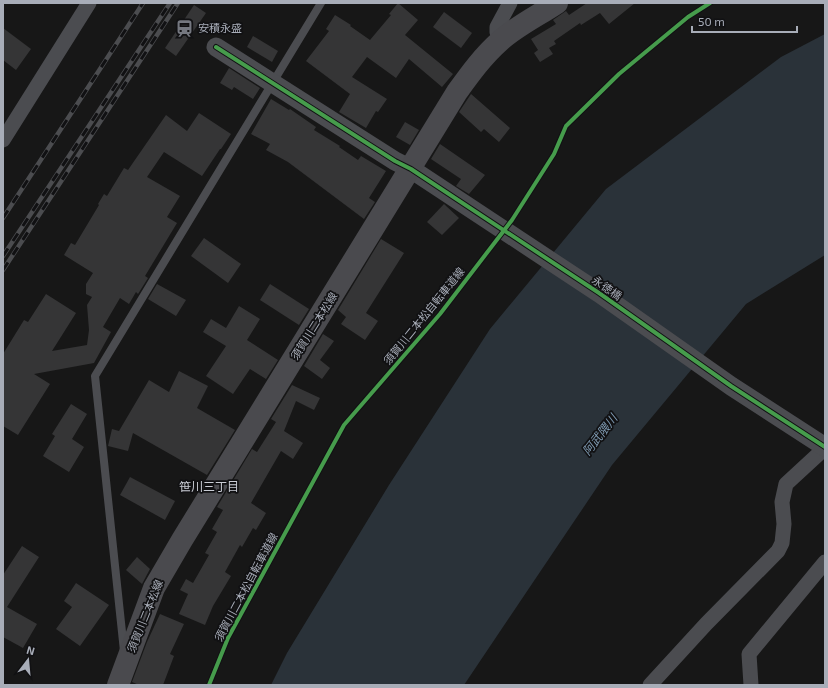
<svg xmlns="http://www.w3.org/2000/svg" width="828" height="688" viewBox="0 0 828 688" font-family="'Exo 2','Noto Sans JP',sans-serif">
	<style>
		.water { fill: #2a3239 }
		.building { fill: #353536 }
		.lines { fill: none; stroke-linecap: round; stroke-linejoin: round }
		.service { stroke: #4b4c50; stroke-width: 8 }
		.minor { stroke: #4b4c50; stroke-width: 15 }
		.tertiary { stroke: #4b4c50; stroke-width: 19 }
		.secondary { stroke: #4a4a4e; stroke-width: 22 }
		.rail-casing { stroke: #4b4c4f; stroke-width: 4.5 }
		.rail { stroke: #111113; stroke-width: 3; stroke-dasharray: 9; stroke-linecap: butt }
		.cycleway-casing { stroke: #111113; stroke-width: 6 }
		.cycleway { stroke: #469c4c; stroke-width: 4 }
		.labels { text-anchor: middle; stroke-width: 3.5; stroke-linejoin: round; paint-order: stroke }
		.poi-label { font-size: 11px; fill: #a8adb8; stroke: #111113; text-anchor: start }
		.street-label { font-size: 11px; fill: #a8adb8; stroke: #111113 }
		.water-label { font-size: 12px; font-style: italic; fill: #7f9bb3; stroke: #111113 }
		.neighbourhood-label { font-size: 12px; fill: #c9ccd4; stroke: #111113 }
	</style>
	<rect width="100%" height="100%" fill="#171717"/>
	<path class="water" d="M 825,34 L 825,255 L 746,304 L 612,465 L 464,685 L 271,685 L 287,653 L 389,485 L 490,329 L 606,189 L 781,57 Z"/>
	<g class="building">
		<path d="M 398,3 L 418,20 L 405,35 L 453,74 L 442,87 L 409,59 L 396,78 L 367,57 L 352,77 L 387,99 L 378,112 L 376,111 L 366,128 L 339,112 L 350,94 L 306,61 L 329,31 L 326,29 L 335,15 L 351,25 L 350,26 L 370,40 L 391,15 L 389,14 Z"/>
		<path d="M 587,3 L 635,3 L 609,24 L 600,13 L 581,25 L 580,23 L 554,41 L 556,44 L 549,48 L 553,54 L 540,62 L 534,53 L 538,50 L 531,39 L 556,24 L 553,20 L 566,11 L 569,15 Z"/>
		<path d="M 194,5 L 206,13 L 176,56 L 165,48 Z"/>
		<path d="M 444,12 L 472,33 L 461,48 L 433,27 Z"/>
		<path d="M 3,28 L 31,49 L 16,70 L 3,60 Z"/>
		<path d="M 253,36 L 278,51 L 272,62 L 247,47 Z"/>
		<path d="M 229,68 L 260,88 L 253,99 L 234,87 L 232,90 L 220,83 Z"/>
		<path d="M 471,94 L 510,128 L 499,142 L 484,129 L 481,132 L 459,112 Z"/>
		<path d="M 271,99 L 289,110 L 290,109 L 316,127 L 314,130 L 340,146 L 339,147 L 358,160 L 361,156 L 386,171 L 369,198 L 375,202 L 364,219 L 288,162 L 266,150 L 270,144 L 251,134 Z"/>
		<path d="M 199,113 L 231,134 L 221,149 L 220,149 L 202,176 L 164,152 L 147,177 L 180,196 L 167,217 L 177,223 L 145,276 L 148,278 L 138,294 L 136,292 L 129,304 L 120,298 L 103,327 L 111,332 L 94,363 L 34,374 L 50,384 L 18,435 L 3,426 L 3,354 L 24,320 L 28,322 L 46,294 L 76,313 L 52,351 L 87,345 L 89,330 L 87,305 L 92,297 L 86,294 L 86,284 L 93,273 L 64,255 L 71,243 L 75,245 L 99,205 L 98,204 L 104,194 L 107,196 L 124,168 L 128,170 L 166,115 L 187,131 Z"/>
		<path d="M 405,122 L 419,130 L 410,145 L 396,137 Z"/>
		<path d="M 440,144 L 485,175 L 469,194 L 456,186 L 461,179 L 431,159 Z"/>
		<path d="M 444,204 L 459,218 L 442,235 L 427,222 Z"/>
		<path d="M 204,238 L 241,264 L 228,283 L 191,256 Z"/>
		<path d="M 381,239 L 404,253 L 366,313 L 378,321 L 365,340 L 341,324 L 346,317 L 338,310 Z"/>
		<path d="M 157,284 L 186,300 L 176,316 L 148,299 Z"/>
		<path d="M 270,284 L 309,309 L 299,325 L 260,300 Z"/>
		<path d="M 239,306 L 260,319 L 247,340 L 278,360 L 266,379 L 250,369 L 233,394 L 206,376 L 226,346 L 203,332 L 211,319 L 226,328 Z"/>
		<path d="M 323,334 L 334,341 L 320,360 L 330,368 L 322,379 L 304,366 Z"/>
		<path d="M 179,371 L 208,386 L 197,408 L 235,430 L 207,475 L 133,433 L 128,451 L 108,446 L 112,429 L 119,431 L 149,380 L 169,392 Z"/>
		<path d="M 292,385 L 320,398 L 314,410 L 296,401 L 284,431 L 303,443 L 293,459 L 281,451 L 251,503 L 266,513 L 256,530 L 253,528 L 242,547 L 240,545 L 225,572 L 231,576 L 213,606 L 205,625 L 179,614 L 188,594 L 180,590 L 186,579 L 193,583 L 209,555 L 205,553 L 217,532 L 212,529 L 223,510 L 217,507 L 252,449 L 257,452 L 276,422 L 271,419 Z"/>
		<path d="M 71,404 L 87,414 L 72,439 L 84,447 L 69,472 L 43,456 L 55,436 L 52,434 Z"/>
		<path d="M 130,477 L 175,501 L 165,520 L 120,495 Z"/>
		<path d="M 22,546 L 39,557 L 7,607 L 37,624 L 23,648 L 3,637 L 3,575 Z"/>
		<path d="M 137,557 L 150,569 L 142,584 L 126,570 Z"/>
		<path d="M 76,583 L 109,605 L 80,646 L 56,629 L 72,607 L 64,601 Z"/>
		<path d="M 160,614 L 184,624 L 170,654 L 174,656 L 163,685 L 139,685 L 132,682 L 147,642 Z"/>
	</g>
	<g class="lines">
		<path class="service" d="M 124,651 L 95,376 L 321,3"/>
		<g class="minor">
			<path d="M 500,41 L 497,32 L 497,27 L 510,3"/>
			<path d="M 3,140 L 89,3"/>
			<path d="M 650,685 L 706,624 L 778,551 L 782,543 L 784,524 L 782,502 L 786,484 L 825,448"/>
			<path d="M 751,685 L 749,654 L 825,562"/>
		</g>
		<path class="tertiary" d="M 216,47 L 395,161 L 411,169 L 599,293 L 731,386 L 825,447"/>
		<path class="secondary" d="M 118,685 L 154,588 L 182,540 L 457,92 C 470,74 483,56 500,41 C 515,27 539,15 557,3"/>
		<defs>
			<g id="rail">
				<path d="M 3,218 L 143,3"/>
				<path d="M 3,256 L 170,3"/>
				<path d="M 3,270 L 178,3"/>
			</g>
		</defs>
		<use href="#rail" class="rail-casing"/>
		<use href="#rail" class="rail"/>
		<defs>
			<g id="cycleway">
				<path d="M 216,47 L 395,161 L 411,169 L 599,293 L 731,386 L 825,447"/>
				<path d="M 209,685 L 228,638 L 344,425 L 440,314 L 512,220 L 554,154 L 566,126 L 619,74 L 688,17 L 710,3"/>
			</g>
		</defs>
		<use href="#cycleway" class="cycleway-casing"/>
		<use href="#cycleway" class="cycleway"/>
	</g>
	<defs>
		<symbol id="station-bare" viewBox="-9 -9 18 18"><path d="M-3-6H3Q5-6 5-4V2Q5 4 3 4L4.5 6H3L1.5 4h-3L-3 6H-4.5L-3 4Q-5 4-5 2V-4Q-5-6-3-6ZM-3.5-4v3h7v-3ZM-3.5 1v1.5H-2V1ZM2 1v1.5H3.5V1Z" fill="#757880" stroke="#111113" stroke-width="2.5" paint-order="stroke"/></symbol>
	</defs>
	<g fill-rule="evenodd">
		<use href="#station-bare" x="172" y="16" width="25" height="25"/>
	</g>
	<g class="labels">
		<g class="poi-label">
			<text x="198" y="32">安積永盛</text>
		</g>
		<g class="street-label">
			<text transform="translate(607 288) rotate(34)" y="4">永徳橋</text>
			<text transform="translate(424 316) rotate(-51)" y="4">須賀川二本松自転車道線</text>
			<text transform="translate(314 326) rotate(-58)" y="4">須賀川二本松線</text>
			<text transform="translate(246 587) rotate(-62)" y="4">須賀川二本松自転車道線</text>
			<text transform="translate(145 616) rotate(-68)" y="4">須賀川二本松線</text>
		</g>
		<g class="water-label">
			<text transform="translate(600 435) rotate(-52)" y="4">阿武隈川</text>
		</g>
		<g class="neighbourhood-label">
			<text x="209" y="491">笹川三丁目</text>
		</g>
	</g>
	<rect width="828" height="688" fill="none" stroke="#a8adb8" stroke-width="8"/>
	<g transform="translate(28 660) rotate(16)" stroke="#111113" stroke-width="3" paint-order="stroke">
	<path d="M0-3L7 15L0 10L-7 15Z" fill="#a8adb8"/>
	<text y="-6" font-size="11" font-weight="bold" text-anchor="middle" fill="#a8adb8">N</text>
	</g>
	<path d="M692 26v6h105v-6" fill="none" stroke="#a8adb8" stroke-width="2"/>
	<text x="698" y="26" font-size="12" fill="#a8adb8" stroke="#111113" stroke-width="3" paint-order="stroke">50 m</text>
</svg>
